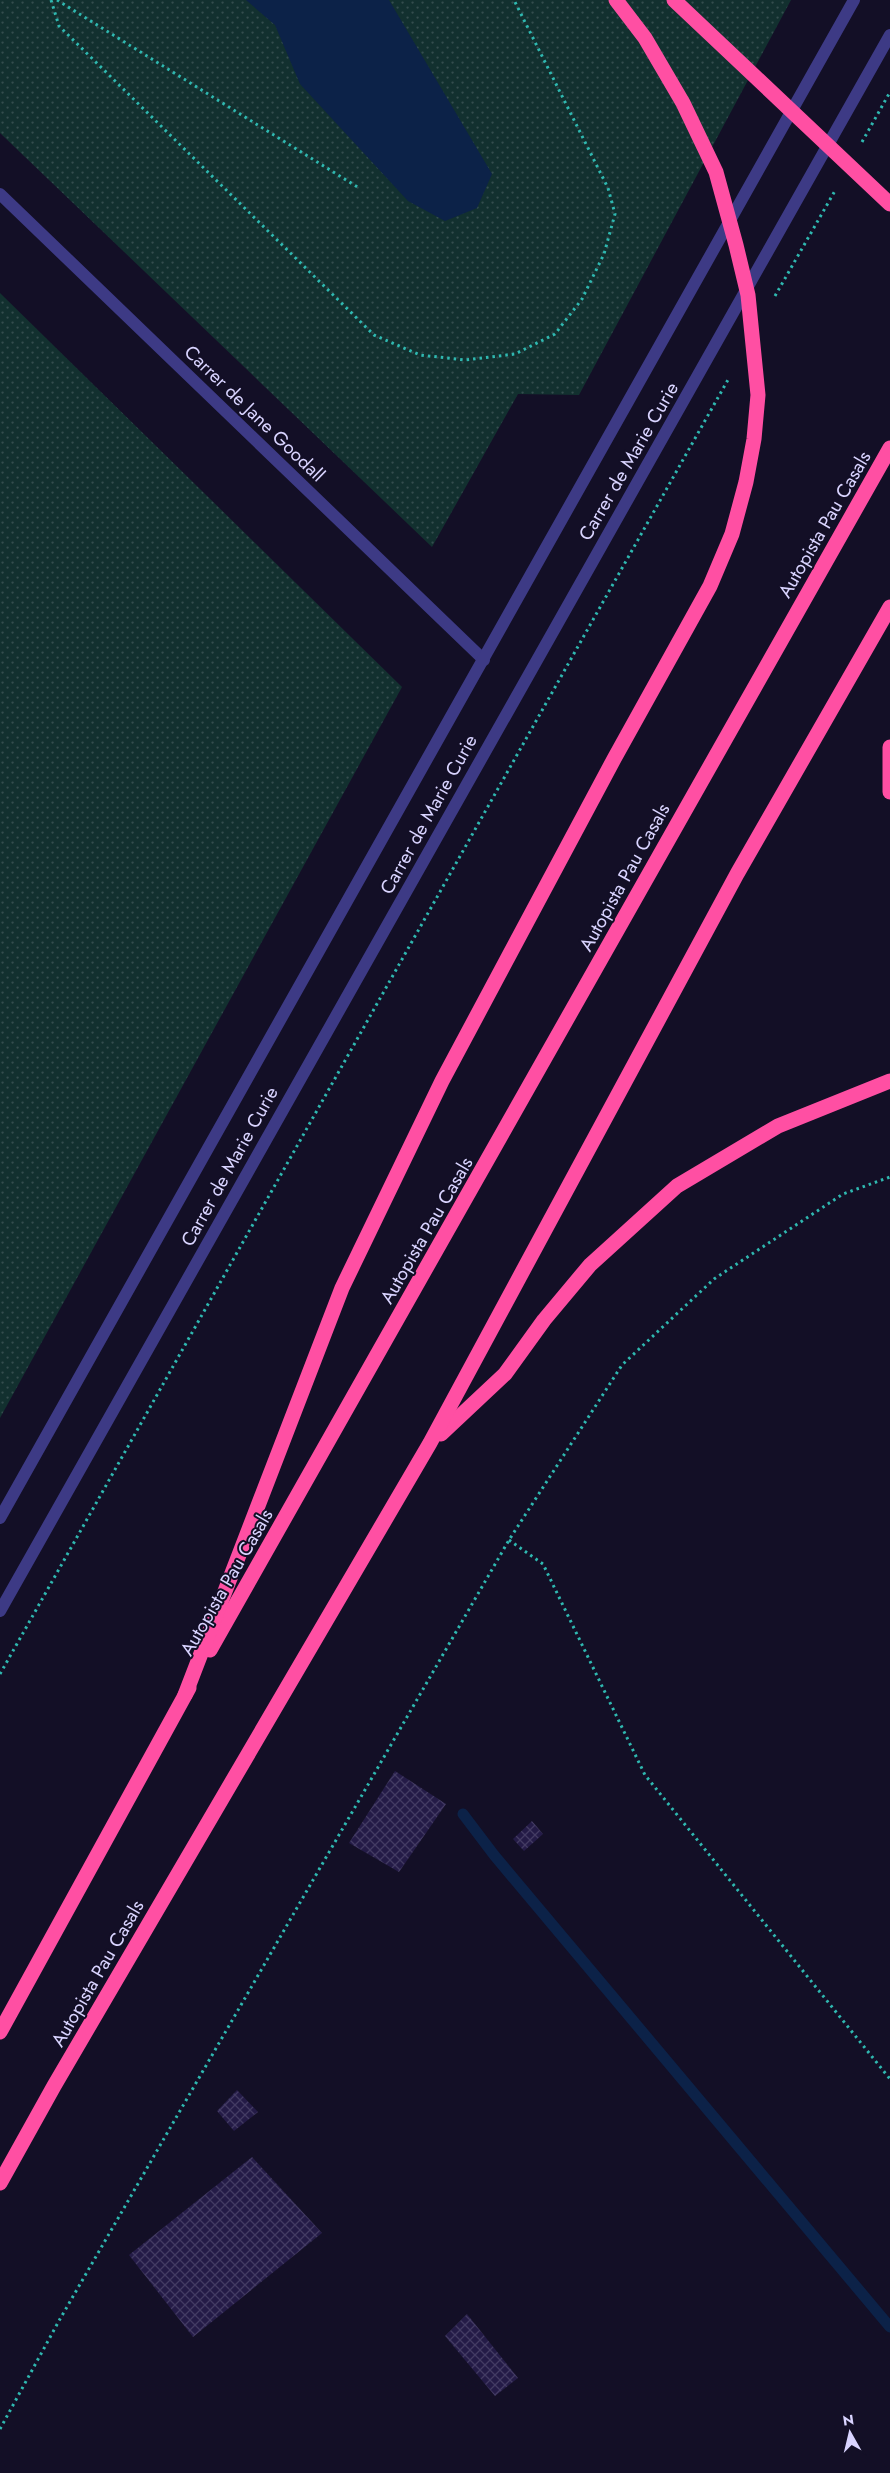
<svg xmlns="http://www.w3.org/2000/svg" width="890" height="2473" viewBox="0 0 890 2473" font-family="Jost,sans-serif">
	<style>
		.grass { fill: url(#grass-dots) }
		.water { fill: #0c2248 }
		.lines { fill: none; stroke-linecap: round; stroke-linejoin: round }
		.stream { stroke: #0c2248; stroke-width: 11 }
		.building { fill: url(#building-cross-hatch) }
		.path { stroke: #2fb8b0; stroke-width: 3; stroke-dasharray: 2.5 4; stroke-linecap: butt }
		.street { stroke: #3d3a85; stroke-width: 12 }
		.highway { stroke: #ff4fa3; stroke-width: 15 }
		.labels { text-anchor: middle; stroke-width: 4; stroke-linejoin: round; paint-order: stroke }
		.street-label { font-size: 19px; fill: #d9d4ff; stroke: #130f26 }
	</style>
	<defs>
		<pattern id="grass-dots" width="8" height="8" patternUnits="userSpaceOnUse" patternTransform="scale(1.25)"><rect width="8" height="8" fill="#12302f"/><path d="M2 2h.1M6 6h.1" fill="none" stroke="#344d4e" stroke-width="1.8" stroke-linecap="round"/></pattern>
		<pattern id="building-cross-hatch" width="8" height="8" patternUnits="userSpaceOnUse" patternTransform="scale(1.25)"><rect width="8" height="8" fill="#241b47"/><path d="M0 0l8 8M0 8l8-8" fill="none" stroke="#433b63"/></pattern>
	</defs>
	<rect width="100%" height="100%" fill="#130f26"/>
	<g class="grass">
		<path d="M 0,0 L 791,0 L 579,395 L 518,394 L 432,547 L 0,133 Z"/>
		<path d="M 0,293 L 402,687 L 0,1418 Z"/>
	</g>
	<path class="water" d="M 246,0 L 389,0 L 492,174 L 477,208 L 445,221 L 408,201 L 300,84 L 275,25 Z"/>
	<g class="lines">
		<path class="stream" d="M 463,1814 L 494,1855 L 890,2327"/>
	</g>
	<g class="building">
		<path d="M 395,1771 L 446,1804 L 399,1872 L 349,1843 Z"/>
		<path d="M 532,1821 L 543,1834 L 524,1851 L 513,1839 Z"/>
		<path d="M 237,2090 L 258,2112 L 234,2131 L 217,2111 Z"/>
		<path d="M 252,2157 L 322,2233 L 193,2337 L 129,2255 Z"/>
		<path d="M 467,2314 L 518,2378 L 495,2396 L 445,2336 Z"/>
	</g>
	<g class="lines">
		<g class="path">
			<path d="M 51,0 L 59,26 L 374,335 L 420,355 L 465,360 L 515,354 L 555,334 L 582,299 L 604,254 L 615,214 L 608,188 L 514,0"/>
			<path d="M 57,0 L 359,188"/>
			<path d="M 862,142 L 890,92"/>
			<path d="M 775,296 L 836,189"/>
			<path d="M 509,1540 L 543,1564 L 645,1775 L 890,2079"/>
			<path d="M 0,1674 L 729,378"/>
			<path d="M 0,2429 L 60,2319 L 509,1540 L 622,1365 L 714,1279 L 843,1194 L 890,1177"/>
		</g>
		<g class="street">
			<path d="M 0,194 L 484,660"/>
			<path d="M 0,1518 L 854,0"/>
			<path d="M 0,1611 L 890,35"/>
		</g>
		<g class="highway">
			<path d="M 674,0 L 890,204"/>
			<path d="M 890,747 L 890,792"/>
			<path d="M 441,1434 L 505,1374 L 544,1320 L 590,1265 L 677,1186 L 778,1126 L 890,1081"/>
			<path d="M 210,1650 L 890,448"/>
			<path d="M 185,1695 L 342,1288 L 442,1081 L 614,759 L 710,586 L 732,534 L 746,482 L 754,439 L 758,395 L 748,295 L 736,245 L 716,172 L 683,103 L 645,38 L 616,0"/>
			<path d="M 0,2032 L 189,1688"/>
			<path d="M 0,2183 L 54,2086 L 430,1443 L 737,874 L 890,607"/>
		</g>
	</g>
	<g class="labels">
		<g class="street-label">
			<text transform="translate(255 413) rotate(44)" y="7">Carrer de Jane Goodall</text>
			<text transform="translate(628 461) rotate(-60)" y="7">Carrer de Marie Curie</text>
			<text transform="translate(824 524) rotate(-60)" y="7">Autopista Pau Casals</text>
			<text transform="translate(428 814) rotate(-61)" y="7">Carrer de Marie Curie</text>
			<text transform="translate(624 877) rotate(-61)" y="7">Autopista Pau Casals</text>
			<text transform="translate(229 1166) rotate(-61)" y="7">Carrer de Marie Curie</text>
			<text transform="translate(426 1230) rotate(-60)" y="7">Autopista Pau Casals</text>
			<text transform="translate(226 1582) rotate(-60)" y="7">Autopista Pau Casals</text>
			<text transform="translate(97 1973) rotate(-60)" y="7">Autopista Pau Casals</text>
		</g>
	</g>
	<g transform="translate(850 2433) rotate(352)" stroke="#130f26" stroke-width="4" paint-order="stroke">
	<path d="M0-4L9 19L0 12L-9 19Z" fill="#d9d4ff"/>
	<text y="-8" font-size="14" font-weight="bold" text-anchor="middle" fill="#d9d4ff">N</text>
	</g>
</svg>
